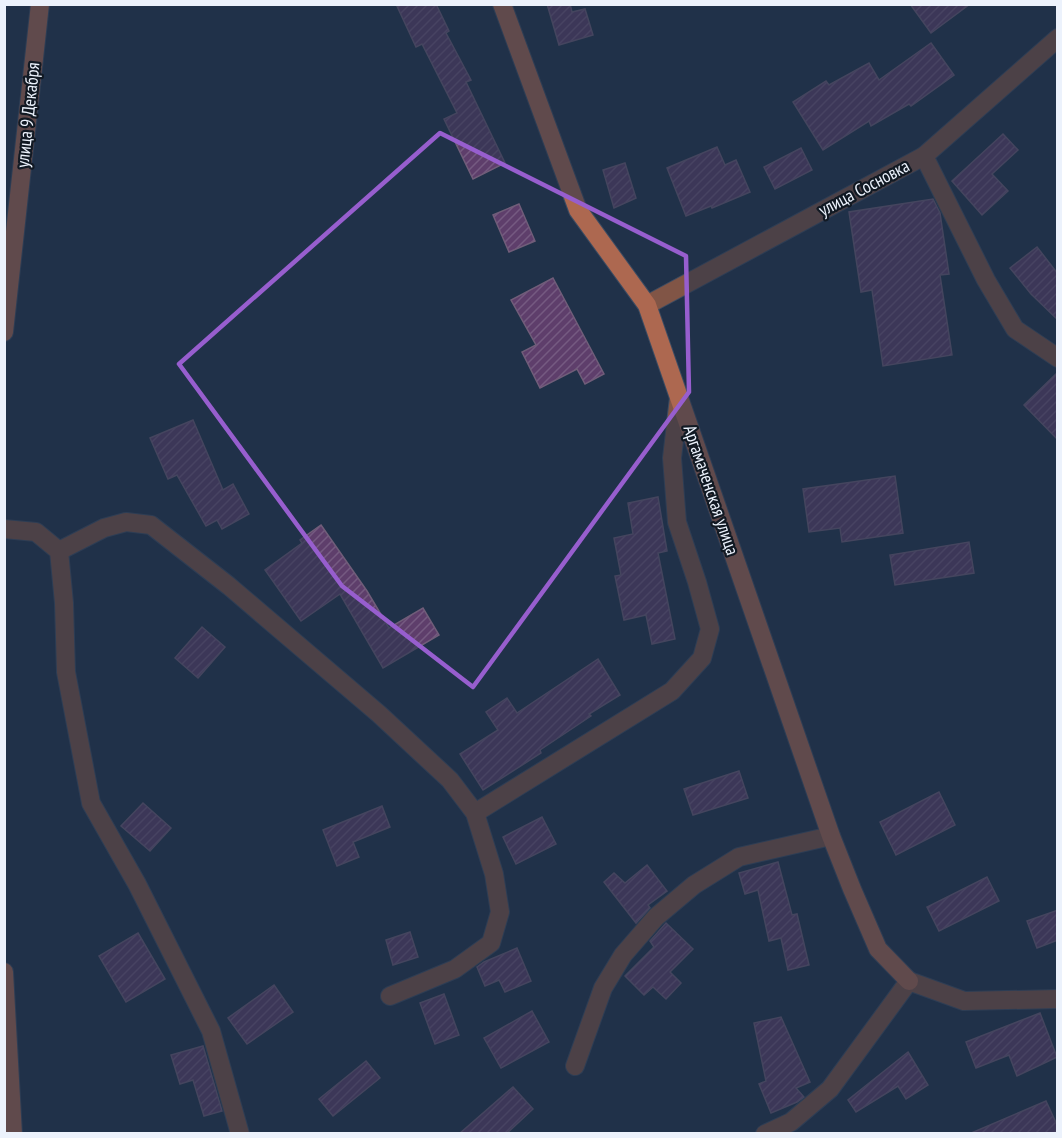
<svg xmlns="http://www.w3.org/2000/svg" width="1062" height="1138" viewBox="0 0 1062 1138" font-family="'PT Sans Narrow',sans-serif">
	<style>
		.building { fill: url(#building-hatch); stroke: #705d79; stroke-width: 1.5 }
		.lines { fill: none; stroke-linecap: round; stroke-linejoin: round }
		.street-casing { stroke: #3d4c62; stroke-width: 20 }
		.secondary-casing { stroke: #3d4c62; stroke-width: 20 }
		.street { stroke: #815546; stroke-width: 18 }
		.secondary { stroke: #ad6850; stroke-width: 18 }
		.marked { fill: none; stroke: #975ece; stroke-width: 4.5; stroke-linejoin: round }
		.labels { text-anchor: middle; stroke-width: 4.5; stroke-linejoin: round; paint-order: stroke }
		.street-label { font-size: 18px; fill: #ecf2fc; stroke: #111923 }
	</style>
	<defs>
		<pattern id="building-hatch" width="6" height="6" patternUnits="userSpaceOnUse" patternTransform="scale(1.5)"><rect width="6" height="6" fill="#5e3e6b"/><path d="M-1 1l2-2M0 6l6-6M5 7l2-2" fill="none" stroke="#755a81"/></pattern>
	</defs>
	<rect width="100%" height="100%" fill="#203149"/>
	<g class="building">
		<path d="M 396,4 L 436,4 L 449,31 L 446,33 L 471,80 L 466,82 L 505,163 L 473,179 L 444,119 L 457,113 L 422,44 L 416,47 Z"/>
		<path d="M 547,4 L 570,4 L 572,12 L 585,9 L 593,35 L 559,45 Z"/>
		<path d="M 910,4 L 970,4 L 931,33 Z"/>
		<path d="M 931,43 L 954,75 L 911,106 L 909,104 L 871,126 L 869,121 L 823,150 L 793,102 L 826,81 L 829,85 L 869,63 L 879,80 Z"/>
		<path d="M 1003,134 L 1018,150 L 992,174 L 1008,191 L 982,215 L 952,181 Z"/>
		<path d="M 717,147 L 725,165 L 736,160 L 750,192 L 712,208 L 711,206 L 686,216 L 667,168 Z"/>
		<path d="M 801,148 L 812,170 L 775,189 L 764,167 Z"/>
		<path d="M 625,163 L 636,198 L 614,208 L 603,170 Z"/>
		<path d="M 933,199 L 940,213 L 949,274 L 940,275 L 952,355 L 883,366 L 872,290 L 861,292 L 849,212 Z"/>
		<path d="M 519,204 L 535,241 L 509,252 L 493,215 Z"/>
		<path d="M 1037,247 L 1058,274 L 1058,320 L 1031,294 L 1010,268 Z"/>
		<path d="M 553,278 L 604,374 L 585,384 L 577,369 L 540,388 L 522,352 L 536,345 L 511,300 Z"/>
		<path d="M 1058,372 L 1058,440 L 1024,405 Z"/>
		<path d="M 193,420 L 223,490 L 233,484 L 249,514 L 222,529 L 217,520 L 206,526 L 177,475 L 168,479 L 150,438 Z"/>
		<path d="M 895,476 L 903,533 L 842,542 L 840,528 L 809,532 L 803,489 Z"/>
		<path d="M 658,497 L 667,551 L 658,553 L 675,639 L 652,644 L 646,615 L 624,620 L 615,576 L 621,575 L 614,538 L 633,534 L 628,503 Z"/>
		<path d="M 321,525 L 367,591 L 389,628 L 423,608 L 439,635 L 383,668 L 340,594 L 301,621 L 265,570 L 302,543 L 300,540 Z"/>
		<path d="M 969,542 L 974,573 L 895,585 L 890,555 Z"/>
		<path d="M 202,627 L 225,647 L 198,678 L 175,658 Z"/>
		<path d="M 598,659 L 620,695 L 589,714 L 591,716 L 540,750 L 541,753 L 483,790 L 460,754 L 498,730 L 486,712 L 507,698 L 517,713 Z"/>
		<path d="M 739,771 L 748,798 L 693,815 L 684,789 Z"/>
		<path d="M 939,792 L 955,825 L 896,855 L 880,822 Z"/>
		<path d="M 143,803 L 171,828 L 150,851 L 121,826 Z"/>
		<path d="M 382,806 L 390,827 L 353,842 L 359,857 L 337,866 L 323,830 Z"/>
		<path d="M 542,817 L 556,844 L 516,864 L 503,837 Z"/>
		<path d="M 778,862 L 792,915 L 797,914 L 809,965 L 788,970 L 781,938 L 769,941 L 758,890 L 745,894 L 739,873 Z"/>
		<path d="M 647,865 L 667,891 L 648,905 L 650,908 L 636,923 L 604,882 L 614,873 L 625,883 Z"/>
		<path d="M 987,877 L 999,901 L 939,931 L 927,907 Z"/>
		<path d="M 1058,910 L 1058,940 L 1037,948 L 1027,921 Z"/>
		<path d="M 666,923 L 693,949 L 670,972 L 681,983 L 666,999 L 653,987 L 644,995 L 625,976 L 654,947 L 650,941 Z"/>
		<path d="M 410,932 L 418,957 L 393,965 L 386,940 Z"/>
		<path d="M 138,933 L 165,979 L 126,1002 L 99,956 Z"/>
		<path d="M 517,948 L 531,981 L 505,992 L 499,980 L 485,986 L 477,967 L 484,962 Z"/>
		<path d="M 274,985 L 293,1012 L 247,1044 L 228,1018 Z"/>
		<path d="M 444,994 L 459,1035 L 435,1044 L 420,1003 Z"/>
		<path d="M 532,1011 L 549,1042 L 501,1068 L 484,1038 Z"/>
		<path d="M 1040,1013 L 1057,1057 L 1017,1076 L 1009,1055 L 976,1068 L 966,1042 Z"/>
		<path d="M 781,1017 L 810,1082 L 796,1088 L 804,1097 L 797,1102 L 771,1113 L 759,1084 L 766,1081 L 754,1023 Z"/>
		<path d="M 203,1046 L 222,1111 L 204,1116 L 193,1080 L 180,1084 L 171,1055 Z"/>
		<path d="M 908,1052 L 928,1085 L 906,1099 L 898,1086 L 856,1112 L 848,1100 Z"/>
		<path d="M 366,1061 L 380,1078 L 333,1116 L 319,1099 Z"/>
		<path d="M 513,1087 L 533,1109 L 506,1134 L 459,1134 Z"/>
		<path d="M 1046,1101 L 1058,1127 L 1058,1134 L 969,1134 Z"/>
	</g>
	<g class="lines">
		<defs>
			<g id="street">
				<path d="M 924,156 L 986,280 L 1015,329 L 1058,358"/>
				<path d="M 647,305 L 924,156 L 1058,38"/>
				<path d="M 4,529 L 36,532 L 59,551 L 64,603 L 66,672 L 91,803 L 137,884 L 211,1031 L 240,1134"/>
				<path d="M 59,551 L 104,528 L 126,522 L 151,525 L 229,586 L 379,714 L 450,780 L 475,813 L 494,874 L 500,912 L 491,943 L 455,969 L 390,996"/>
				<path d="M 475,813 L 672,691 L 702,658 L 710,629 L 697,582 L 677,522 L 672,458 L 679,398"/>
				<path d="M 575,1066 L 603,988 L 623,955 L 656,917 L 694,885 L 739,857 L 831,836"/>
				<path d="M 765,1134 L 791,1122 L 830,1089 L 909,981 L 964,1001 L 1058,999"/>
			</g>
			<g id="secondary">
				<path d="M 502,4 L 578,210 L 647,305 L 831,836 L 852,889 L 878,949 L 909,981"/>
				<path d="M 4,332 L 40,4"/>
				<path d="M 4,972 L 13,1134"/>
			</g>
		</defs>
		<use href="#street" class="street-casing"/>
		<use href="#secondary" class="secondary-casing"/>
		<use href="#street" class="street"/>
		<use href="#secondary" class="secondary"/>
	</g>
	<path d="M0 0H1062V1138H0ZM 440,133 L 686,256 L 689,392 L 473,687 L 342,586 L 179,364 Z" fill="#203149" fill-opacity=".55" fill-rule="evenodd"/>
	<path class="marked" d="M 440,133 L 686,256 L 689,392 L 473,687 L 342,586 L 179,364 Z"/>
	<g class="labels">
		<g class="street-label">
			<text transform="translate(28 115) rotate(-84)" y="6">улица 9 Декабря</text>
			<text transform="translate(864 188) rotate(-28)" y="6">улица Сосновка</text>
			<text transform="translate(711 490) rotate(71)" y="6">Аргамаченская улица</text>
		</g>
	</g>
	<rect width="1062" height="1138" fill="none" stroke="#ecf2fc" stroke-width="12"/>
</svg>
